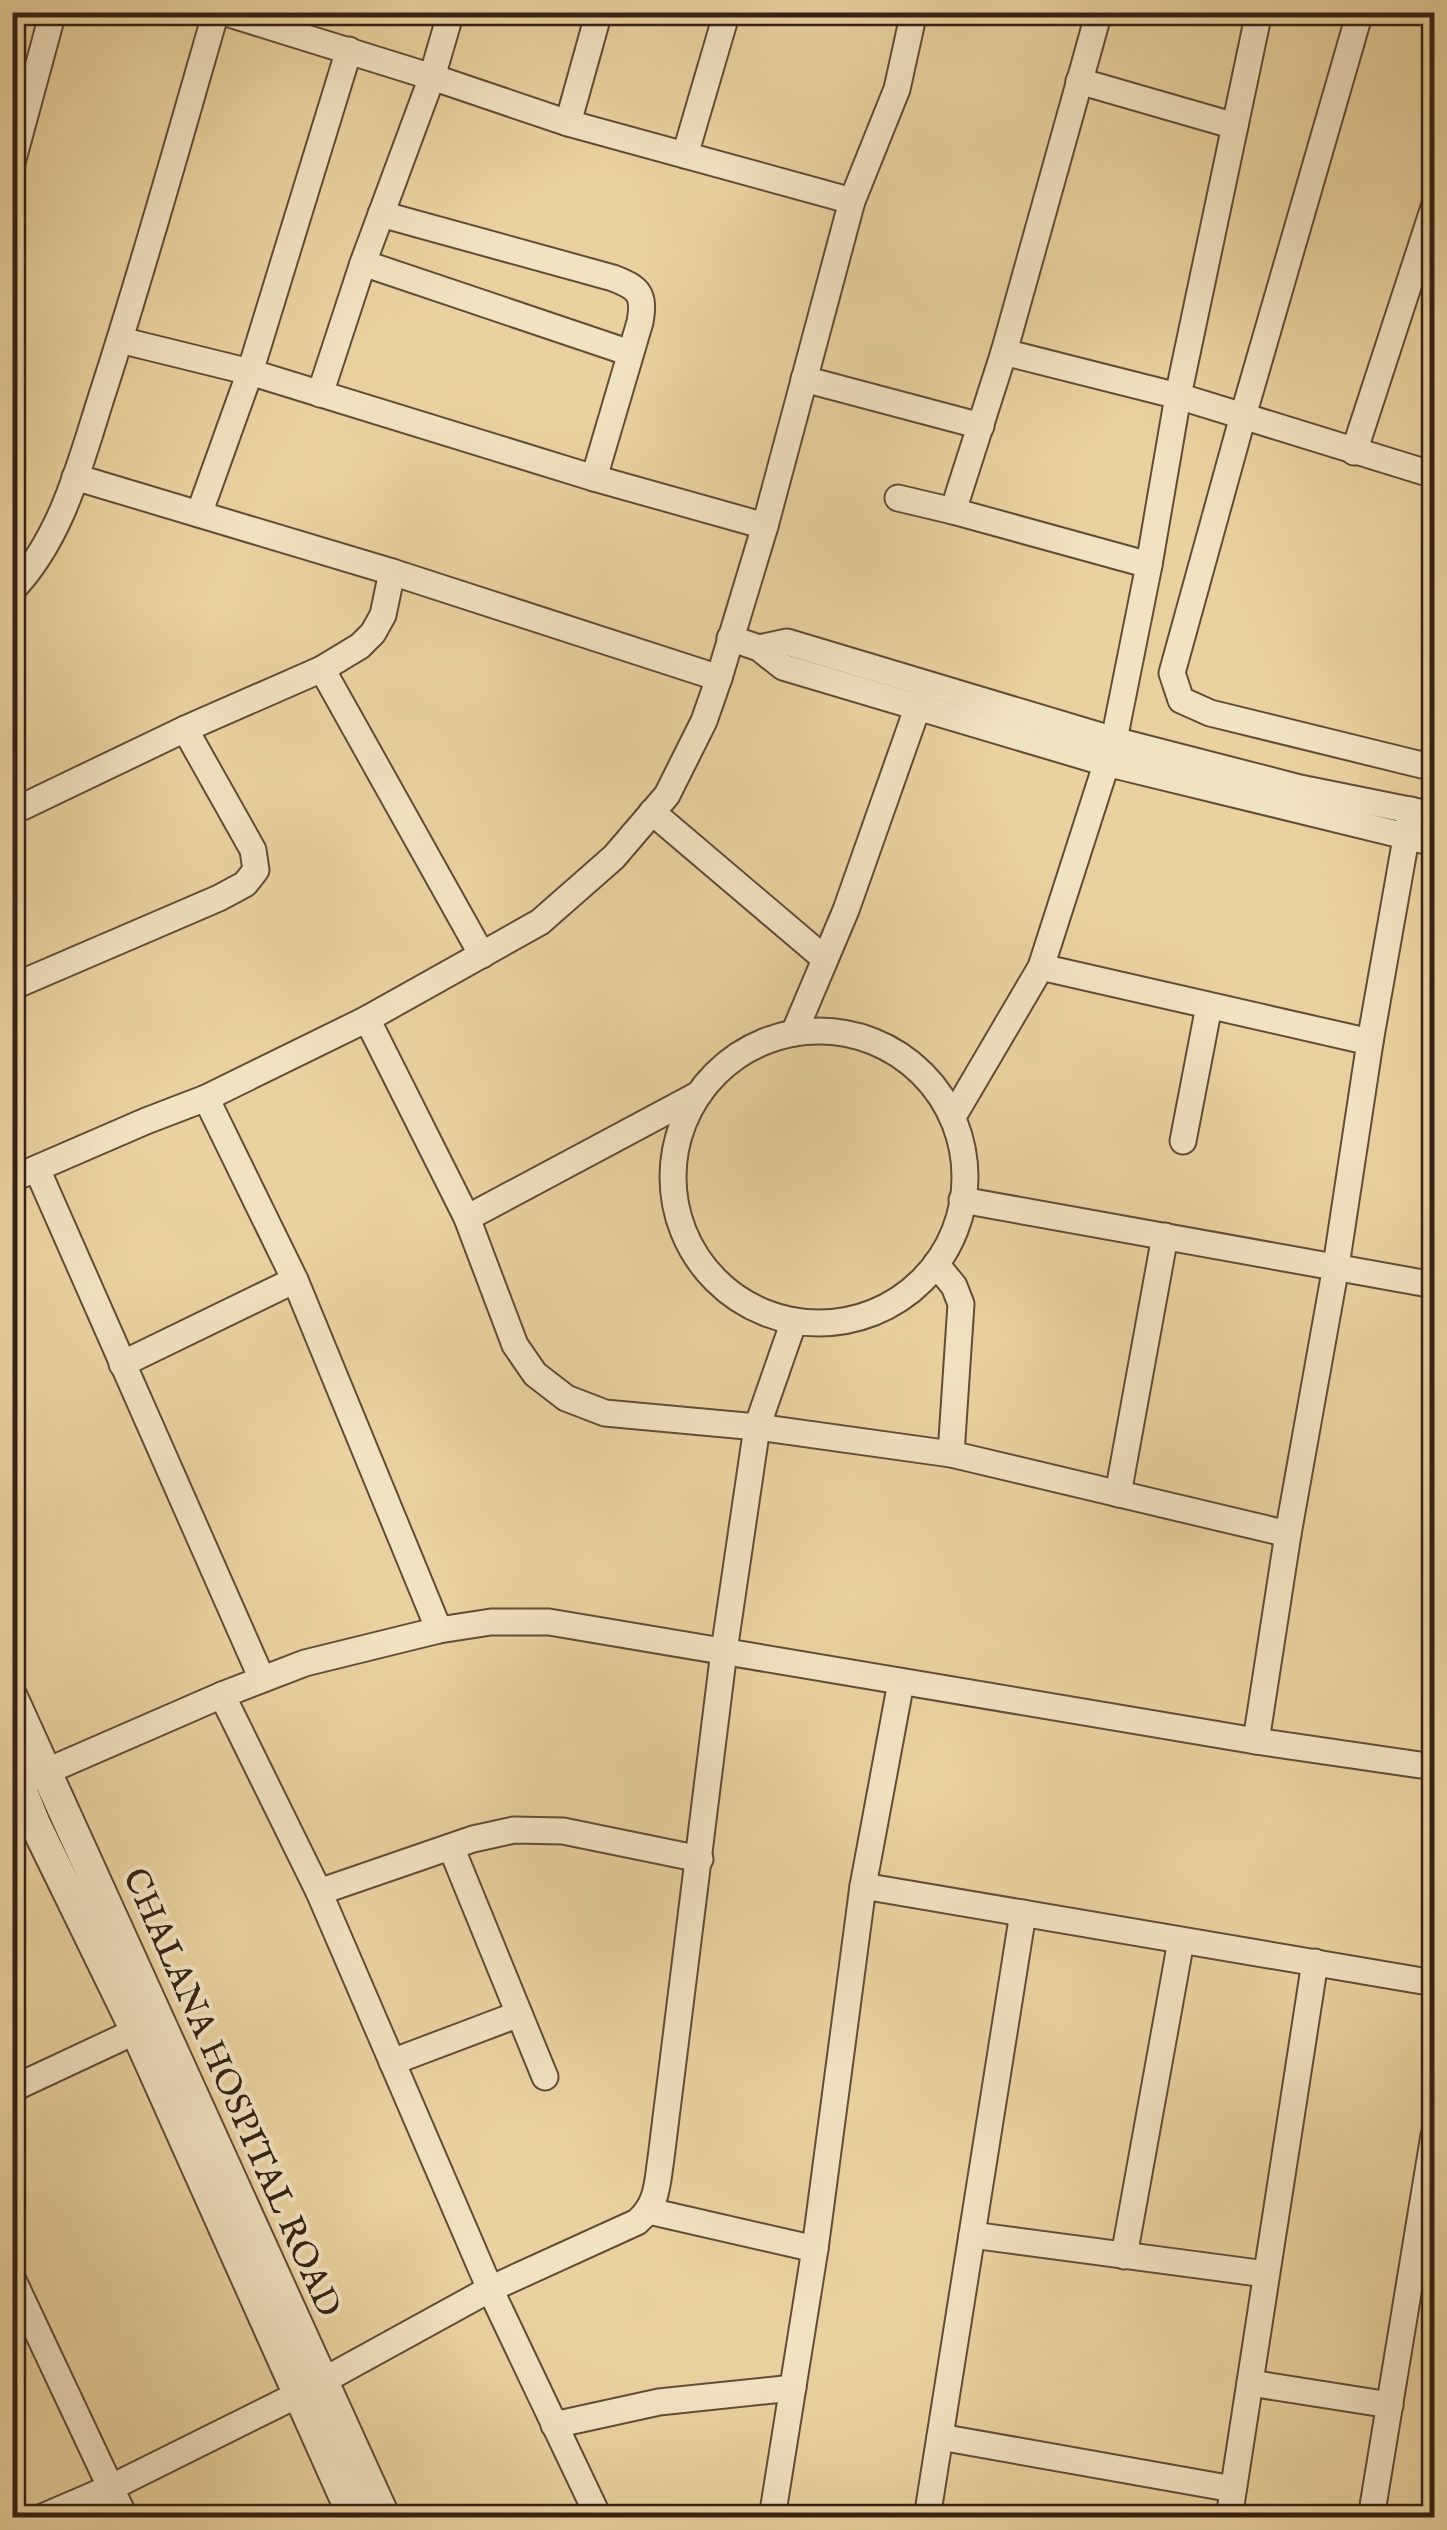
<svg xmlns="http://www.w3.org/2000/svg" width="1447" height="2530" viewBox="0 0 1447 2530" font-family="'IM FELL English',serif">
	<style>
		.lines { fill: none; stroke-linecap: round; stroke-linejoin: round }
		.minor-casing { stroke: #624d37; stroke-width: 29 }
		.tertiary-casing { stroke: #624d37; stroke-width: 34 }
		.minor { stroke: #f1e2c1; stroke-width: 25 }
		.tertiary { stroke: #f1e2c1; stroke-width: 30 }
		.labels { text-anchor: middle; stroke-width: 8; stroke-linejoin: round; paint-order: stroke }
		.street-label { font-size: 35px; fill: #352114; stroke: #f1e2c1 }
	</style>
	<rect width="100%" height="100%" fill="#ead2a0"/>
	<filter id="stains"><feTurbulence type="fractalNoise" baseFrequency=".002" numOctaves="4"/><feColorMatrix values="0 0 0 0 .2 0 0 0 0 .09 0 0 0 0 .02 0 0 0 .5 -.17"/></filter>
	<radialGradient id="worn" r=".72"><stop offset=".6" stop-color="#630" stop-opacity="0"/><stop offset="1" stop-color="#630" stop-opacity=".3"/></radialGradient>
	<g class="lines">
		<defs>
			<g id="minor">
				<path d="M 223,12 L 432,77 L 568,123 L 852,201"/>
				<path d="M 1360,12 L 1243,416 L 1172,673 L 1181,700 L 1210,713 L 1434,768"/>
				<path d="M 1079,81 L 1235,126"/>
				<path d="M 568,123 L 599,12"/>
				<path d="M 685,155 L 727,12"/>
				<path d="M 12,163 L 53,12"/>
				<path d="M 381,214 L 613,278 C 639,288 645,294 640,322 L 594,478"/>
				<path d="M 363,263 L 630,353"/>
				<path d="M 120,340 L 250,372 L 594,478 L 765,526"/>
				<path d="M 1004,352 L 1178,396 L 1434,475"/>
				<path d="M 804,379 L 981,426"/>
				<path d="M 320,394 L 363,263 L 432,77 L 451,12"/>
				<path d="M 1354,452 L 1434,207"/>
				<path d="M 75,477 L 392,572 L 719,678"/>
				<path d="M 898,498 L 953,511 L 1149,565"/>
				<path d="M 953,511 L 1004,352 L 1099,12"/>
				<path d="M 199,514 L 250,372 L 349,50"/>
				<path d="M 12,590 C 63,537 81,460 103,392 C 144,266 179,139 216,12"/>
				<path d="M 730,638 L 759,648 L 783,667 L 1106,763 L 1434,843"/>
				<path d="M 759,648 L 787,642 L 1114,740 L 1300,788 L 1434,815"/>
				<path d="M 322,669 L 482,955"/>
				<path d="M 12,812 L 185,729 L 322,669 L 360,646 L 373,633 L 383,615 L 392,572"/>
				<path d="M 652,812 L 825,959"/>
				<path d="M 1041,967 L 1370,1042"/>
				<path d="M 12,987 L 219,898 L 245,884 L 256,870 L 253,850 L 185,729"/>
				<path d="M 367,1019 L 467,1218 L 515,1345 L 535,1374 L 566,1398 L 605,1413 L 757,1427 L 951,1454 L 1288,1534"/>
				<circle cx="819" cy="1177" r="146"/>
				<path d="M 794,1033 L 846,910 L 923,692"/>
				<path d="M 206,1098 L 295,1280 L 439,1630"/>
				<path d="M 954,1115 L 1041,967 L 1114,740 L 1149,565 L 1178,396 L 1259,12"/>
				<path d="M 1183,1141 L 1209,1006"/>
				<path d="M 37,1169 L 262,1679"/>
				<path d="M 12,1179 L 146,1121 L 206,1098 L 367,1019 L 540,922 L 614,857 L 667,795 L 704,721 L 719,678 L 765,526 L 852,201 L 897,89 L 914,12"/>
				<path d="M 962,1200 L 1434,1285"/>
				<path d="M 467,1218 L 699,1094"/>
				<path d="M 936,1264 L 954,1286 L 961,1304 L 951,1454"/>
				<path d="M 122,1364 L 295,1280"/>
				<path d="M 1118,1494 L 1165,1236"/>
				<path d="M 222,1695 L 319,1892 L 473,1839 L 514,1830 L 563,1831 L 700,1859"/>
				<path d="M 1256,1741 L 1288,1534 L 1336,1266 L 1370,1042 L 1411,810"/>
				<path d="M 29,1779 L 222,1695 L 305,1663 L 439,1630 L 491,1622 L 549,1622 L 1256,1741 L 1434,1767"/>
				<path d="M 451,1847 L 545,2077"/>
				<path d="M 863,1886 L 901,1682"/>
				<path d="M 319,1892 L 490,2289 L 599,2518"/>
				<path d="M 392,2062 L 519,2014"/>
				<path d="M 12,2089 L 136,2031"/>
				<path d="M 649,2211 L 815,2249"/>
				<path d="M 972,2235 L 1266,2274"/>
				<path d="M 1124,2256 L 1181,1941"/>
				<path d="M 12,2278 L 125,2518"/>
				<path d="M 1250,2383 L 1390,2405"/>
				<path d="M 554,2425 L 659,2402 L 793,2388"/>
				<path d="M 940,2437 L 1233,2489"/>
				<path d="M 40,2518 L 112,2487 L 299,2394 L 490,2289 L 637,2222 C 658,2204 657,2184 661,2158 L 724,1651 L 757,1427 L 794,1321"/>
				<path d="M 772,2518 L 815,2249 L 863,1886 L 1434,1983"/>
				<path d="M 927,2518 L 1023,1913"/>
				<path d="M 1229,2518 L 1315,1962"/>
				<path d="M 1371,2518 L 1434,2135"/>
			</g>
			<g id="tertiary">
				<path d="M 12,1697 L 385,2518"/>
				<path d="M 12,1767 L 35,1824 L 136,2031 L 354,2518"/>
			</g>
		</defs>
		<use href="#minor" class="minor-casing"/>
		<use href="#tertiary" class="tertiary-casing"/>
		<use href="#minor" class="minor"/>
		<use href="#tertiary" class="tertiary"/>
	</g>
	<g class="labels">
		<g class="street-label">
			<text transform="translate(233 2092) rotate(66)" y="12">CHALANA HOSPITAL ROAD</text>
		</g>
	</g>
	<rect width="1447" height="2530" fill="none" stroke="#ead2a0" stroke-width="50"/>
	<rect x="15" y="15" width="1417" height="2500" fill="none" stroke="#352114" stroke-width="5"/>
	<rect x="25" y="25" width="1397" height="2480" fill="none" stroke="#352114" stroke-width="2.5"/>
	<rect width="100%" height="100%" filter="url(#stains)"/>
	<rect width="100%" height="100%" fill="url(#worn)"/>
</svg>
